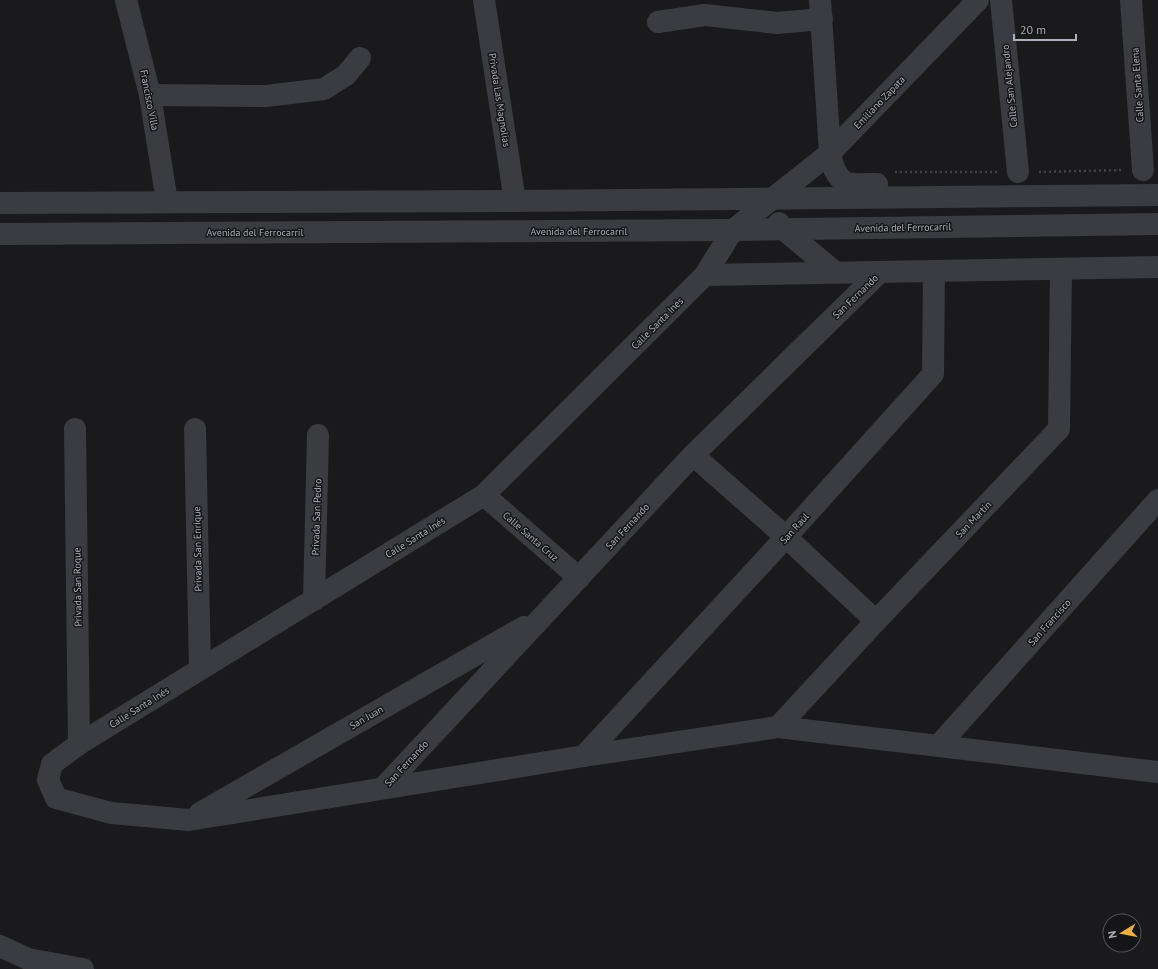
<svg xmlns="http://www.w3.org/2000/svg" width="1158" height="969" viewBox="0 0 1158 969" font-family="'PT Sans',sans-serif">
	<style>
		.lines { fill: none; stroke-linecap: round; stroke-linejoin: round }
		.path { stroke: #414348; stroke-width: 2.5; stroke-dasharray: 2 3; stroke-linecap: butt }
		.minor { stroke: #3b3c41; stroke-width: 22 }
		.labels { text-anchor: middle; stroke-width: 3; stroke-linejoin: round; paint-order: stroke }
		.street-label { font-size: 10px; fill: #adb1bb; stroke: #151517 }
	</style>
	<rect width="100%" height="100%" fill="#1a1a1c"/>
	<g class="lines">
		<g class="path">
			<path d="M 895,172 L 998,172"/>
			<path d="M 1039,172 L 1122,170"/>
		</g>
		<g class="minor">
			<path d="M 126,0 L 150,95 L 167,202"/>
			<path d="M 484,0 L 515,201"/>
			<path d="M 820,0 L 830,153 C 832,164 835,178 847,183 C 853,185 870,184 877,184"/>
			<path d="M 978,0 L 830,153 L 733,230 L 705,275 L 484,495 L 79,744 L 52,764 L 48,780 L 56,798 L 111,813 L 189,820 L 584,756 L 778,727 L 1158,772"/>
			<path d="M 1001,0 L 1018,172"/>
			<path d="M 1131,0 L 1143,170"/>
			<path d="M 658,22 L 705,15 L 777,23 L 822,19"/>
			<path d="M 150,95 L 266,96 L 324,89 L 346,75 L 360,58"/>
			<path d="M 0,203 L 515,201 L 1158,195"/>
			<path d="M 779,223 L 783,229 L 835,272"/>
			<path d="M 0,234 L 733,230 L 1158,224"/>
			<path d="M 705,275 L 1158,267"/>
			<path d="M 75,429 L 79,744"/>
			<path d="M 195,429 L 200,669"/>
			<path d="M 693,455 L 786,537 L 876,621"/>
			<path d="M 484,495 L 579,578"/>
			<path d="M 314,600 L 318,435"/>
			<path d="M 778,727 L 876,621 L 1059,429 L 1061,269"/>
			<path d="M 939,745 L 1158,500"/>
			<path d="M 584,756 L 786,537 L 933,374 L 934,271"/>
			<path d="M 383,788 L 693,455 L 880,272"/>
			<path d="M 200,813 L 524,627"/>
			<path d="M 0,946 L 28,959 L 83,969"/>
		</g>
	</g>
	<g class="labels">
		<g class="street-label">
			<text transform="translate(1137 85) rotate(-94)" y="4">Calle Santa Elena</text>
			<text transform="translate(1009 86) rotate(-96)" y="4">Calle San Alejandro</text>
			<text transform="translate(150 100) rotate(79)" y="4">Francisco Villa</text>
			<text transform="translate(500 100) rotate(81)" y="4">Privada Las Magnolias</text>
			<text transform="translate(879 102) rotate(-46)" y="4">Emiliano Zapata</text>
			<text transform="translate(903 227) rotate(-1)" y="4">Avenida del Ferrocarril</text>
			<text x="579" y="235">Avenida del Ferrocarril</text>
			<text x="255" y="236">Avenida del Ferrocarril</text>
			<text transform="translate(855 296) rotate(-44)" y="4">San Fernando</text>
			<text transform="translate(657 323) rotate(-45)" y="4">Calle Santa Inés</text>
			<text transform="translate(316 517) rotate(-88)" y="4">Privada San Pedro</text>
			<text transform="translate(973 519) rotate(-46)" y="4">San Martín</text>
			<text transform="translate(627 526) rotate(-47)" y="4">San Fernando</text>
			<text transform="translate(794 528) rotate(-48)" y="4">San Raúl</text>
			<text transform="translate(531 536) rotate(41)" y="4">Calle Santa Cruz</text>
			<text transform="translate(415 537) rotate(-32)" y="4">Calle Santa Inés</text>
			<text transform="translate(197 549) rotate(-91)" y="4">Privada San Enrique</text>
			<text transform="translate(77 587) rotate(-91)" y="4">Privada San Roque</text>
			<text transform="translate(1049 622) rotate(-48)" y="4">San Francisco</text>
			<text transform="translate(139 707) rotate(-32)" y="4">Calle Santa Inés</text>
			<text transform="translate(366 717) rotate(-30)" y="4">San Juan</text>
			<text transform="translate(406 763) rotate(-47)" y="4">San Fernando</text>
		</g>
	</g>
	<g transform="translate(1122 933) rotate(260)"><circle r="19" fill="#151517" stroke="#525359"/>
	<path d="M0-3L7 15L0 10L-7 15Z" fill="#eab044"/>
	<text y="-6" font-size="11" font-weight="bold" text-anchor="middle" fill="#adb1bb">N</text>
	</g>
	<path d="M1014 34v6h62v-6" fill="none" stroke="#adb1bb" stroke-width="2"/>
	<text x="1020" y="34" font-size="12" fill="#adb1bb" stroke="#151517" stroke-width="3" paint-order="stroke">20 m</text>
</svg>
